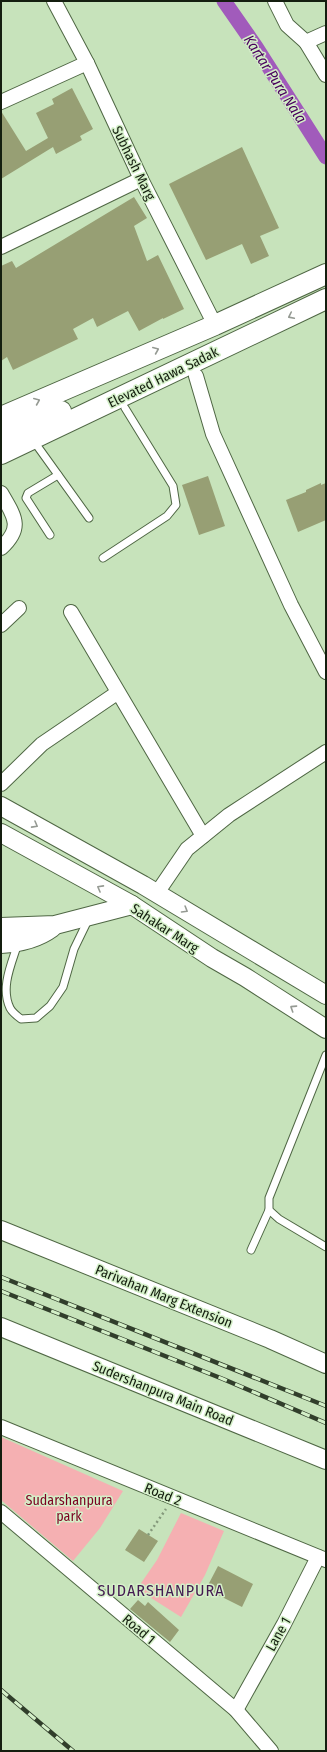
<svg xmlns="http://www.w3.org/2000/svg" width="327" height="1752" viewBox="0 0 327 1752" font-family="'Fira Sans Condensed',sans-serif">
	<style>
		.green { fill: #f5b0b2 }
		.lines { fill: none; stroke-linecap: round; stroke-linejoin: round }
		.canal { stroke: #a15bbb; stroke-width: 15 }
		.building { fill: #979f74 }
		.service-casing { stroke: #4f6744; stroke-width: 9 }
		.minor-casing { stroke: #4f6744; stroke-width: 16 }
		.tertiary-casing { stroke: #4f6744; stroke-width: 20 }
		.secondary-casing { stroke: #4f6744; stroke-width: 22 }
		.path { stroke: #84997b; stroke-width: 2.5; stroke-dasharray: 2 3; stroke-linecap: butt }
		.service { stroke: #fff; stroke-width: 7 }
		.minor { stroke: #fff; stroke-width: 14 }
		.tertiary { stroke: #fff; stroke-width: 18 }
		.secondary { stroke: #fff; stroke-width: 20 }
		.rail-casing { stroke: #313e2b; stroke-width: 4.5 }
		.rail { stroke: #d4f0c8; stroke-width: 3; stroke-dasharray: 9; stroke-linecap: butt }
		.oneway { stroke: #959a93 }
		.labels { text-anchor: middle; stroke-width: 3; stroke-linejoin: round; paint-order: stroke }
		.street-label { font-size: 14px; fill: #141e0f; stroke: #d4f0c8 }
		.park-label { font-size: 14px; fill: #7c0022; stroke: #d4f0c8 }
		.water-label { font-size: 15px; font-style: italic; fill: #49005d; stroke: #d4f0c8 }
		.quarter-label { font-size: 16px; letter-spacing: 1px; fill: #431b51; stroke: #d4f0c8 }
	</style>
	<rect width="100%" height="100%" fill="#c7e3bb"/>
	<g class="green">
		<path d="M 1,1437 L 123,1491 L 100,1528 L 73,1561 L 1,1500 Z"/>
		<path d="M 181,1513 L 224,1531 L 205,1575 L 181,1617 L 137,1589 L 157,1560 Z"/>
	</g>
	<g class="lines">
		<path class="canal" d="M 224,1 L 256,47 L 326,157"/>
	</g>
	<g class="building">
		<path d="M 72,88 L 93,129 L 80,136 L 82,140 L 56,154 L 53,147 L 1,179 L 1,111 L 26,151 L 48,138 L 36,113 L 54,104 L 52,99 Z"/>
		<path d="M 242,147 L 279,228 L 260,236 L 269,256 L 251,264 L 242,244 L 206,260 L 169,184 Z"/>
		<path d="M 134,197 L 147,218 L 134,226 L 147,261 L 158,255 L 184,309 L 163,319 L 163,318 L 139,331 L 128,311 L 97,327 L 93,318 L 73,329 L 78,339 L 13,370 L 7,357 L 1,361 L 1,266 L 12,261 L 16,268 Z"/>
		<path d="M 208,476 L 225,526 L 199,535 L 182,485 Z"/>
		<path d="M 321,483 L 321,485 L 326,483 L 326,520 L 298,532 L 286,500 L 306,492 L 306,490 Z"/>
		<path d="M 139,1529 L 158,1541 L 144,1562 L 125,1550 Z"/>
		<path d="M 218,1566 L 253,1584 L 242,1607 L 206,1589 Z"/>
		<path d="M 138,1600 L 145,1606 L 148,1602 L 179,1630 L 170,1642 L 130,1609 Z"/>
	</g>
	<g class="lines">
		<defs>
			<g id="service">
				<path d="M 38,447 L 89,518"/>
				<path d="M 50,535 L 26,498 L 28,493 L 58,475"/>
				<path d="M 103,558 L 167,516 L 176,505 L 173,486 L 125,408"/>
				<path d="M 18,943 C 12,963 0,987 10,1008 C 12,1012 17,1016 21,1019 L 36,1018 L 50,1006 L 63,987 L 74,949 L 89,918"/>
				<path d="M 326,1055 L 269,1198 L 269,1210 L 279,1219 L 326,1247"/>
				<path d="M 251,1250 L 269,1210"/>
			</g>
			<g id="minor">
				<path d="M 54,1 L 87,63 L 141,179 L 215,325"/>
				<path d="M 275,1 L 287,25 L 306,42 L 326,33"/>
				<path d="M 306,42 L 326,75"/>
				<path d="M 1,102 L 87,63"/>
				<path d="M 1,247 L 141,179"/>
				<path d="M 196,376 L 213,434 L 291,605 L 326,672"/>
				<path d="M 1,493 C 14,516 24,527 1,548"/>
				<path d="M 71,612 L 203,836"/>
				<path d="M 1,625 L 19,608"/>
				<path d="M 1,784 L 42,744 L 117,693"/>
				<path d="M 157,893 L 187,849 L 229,815 L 326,752"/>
				<path d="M 1,1427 L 326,1560"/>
				<path d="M 1,1512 L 236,1710 L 271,1751"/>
				<path d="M 236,1710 L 284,1624 L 318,1557"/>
			</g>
			<g id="tertiary">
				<path d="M 1,806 L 143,885 L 326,995"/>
				<path d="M 1,833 L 132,905 L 212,958 L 245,977 L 326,1029"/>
				<path d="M 1,927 L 55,925 L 132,905"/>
				<path d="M 1,944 C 19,943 37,939 52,928"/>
				<path d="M 1,1230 L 270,1339 L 326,1364"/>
				<path d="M 1,1327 L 326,1460"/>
			</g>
			<g id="secondary">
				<path d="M 1,417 L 215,325 L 326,274"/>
				<path d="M 1,437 L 61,411"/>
				<path d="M 1,454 L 326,299"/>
			</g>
		</defs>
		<use href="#service" class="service-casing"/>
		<use href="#minor" class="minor-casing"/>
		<use href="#tertiary" class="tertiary-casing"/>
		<use href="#secondary" class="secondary-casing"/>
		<path class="path" d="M 148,1535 L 166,1509"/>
		<use href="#service" class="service"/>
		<use href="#minor" class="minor"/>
		<use href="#tertiary" class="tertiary"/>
		<use href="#secondary" class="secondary"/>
		<defs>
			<g id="rail">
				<path d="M 1,1277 L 326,1406"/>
				<path d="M 1,1291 L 223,1379 L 326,1423"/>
				<path d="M 1,1690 L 73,1751"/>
			</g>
		</defs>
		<use href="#rail" class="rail-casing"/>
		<use href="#rail" class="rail"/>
	</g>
	<defs><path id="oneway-chevron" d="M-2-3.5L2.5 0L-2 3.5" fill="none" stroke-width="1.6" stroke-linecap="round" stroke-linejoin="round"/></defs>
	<g class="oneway">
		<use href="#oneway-chevron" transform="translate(291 316) rotate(154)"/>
		<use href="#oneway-chevron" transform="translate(156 350) rotate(-23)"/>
		<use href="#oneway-chevron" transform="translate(37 401) rotate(-23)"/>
		<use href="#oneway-chevron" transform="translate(35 825) rotate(29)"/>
		<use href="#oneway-chevron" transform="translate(100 888) rotate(-151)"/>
		<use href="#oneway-chevron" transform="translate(185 910) rotate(31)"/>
		<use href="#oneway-chevron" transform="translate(293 1008) rotate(-147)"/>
	</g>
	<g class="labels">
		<g class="street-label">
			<text transform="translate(134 163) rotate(64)" y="5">Subhash Marg</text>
			<text transform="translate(163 377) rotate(-26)" y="5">Elevated Hawa Sadak</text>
			<text transform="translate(165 928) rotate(33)" y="5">Sahakar Marg</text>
			<text transform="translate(164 1296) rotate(22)" y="5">Parivahan Marg Extension</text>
			<text transform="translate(163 1393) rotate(22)" y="5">Sudershanpura Main Road</text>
			<text transform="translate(163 1494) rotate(22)" y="5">Road 2</text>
			<text transform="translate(139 1629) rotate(40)" y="5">Road 1</text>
			<text transform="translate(278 1634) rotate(-61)" y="5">Lane 1</text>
		</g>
		<g class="park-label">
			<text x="69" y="1505">Sudarshanpura<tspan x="69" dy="16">park</tspan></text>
		</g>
		<g class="water-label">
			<text transform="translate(275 79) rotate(57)" y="5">Kartar Pura Nala</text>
		</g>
		<g class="quarter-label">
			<text x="161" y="1596">SUDARSHANPURA</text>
		</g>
	</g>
	<rect width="327" height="1752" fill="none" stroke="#141e0f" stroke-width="4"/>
</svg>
